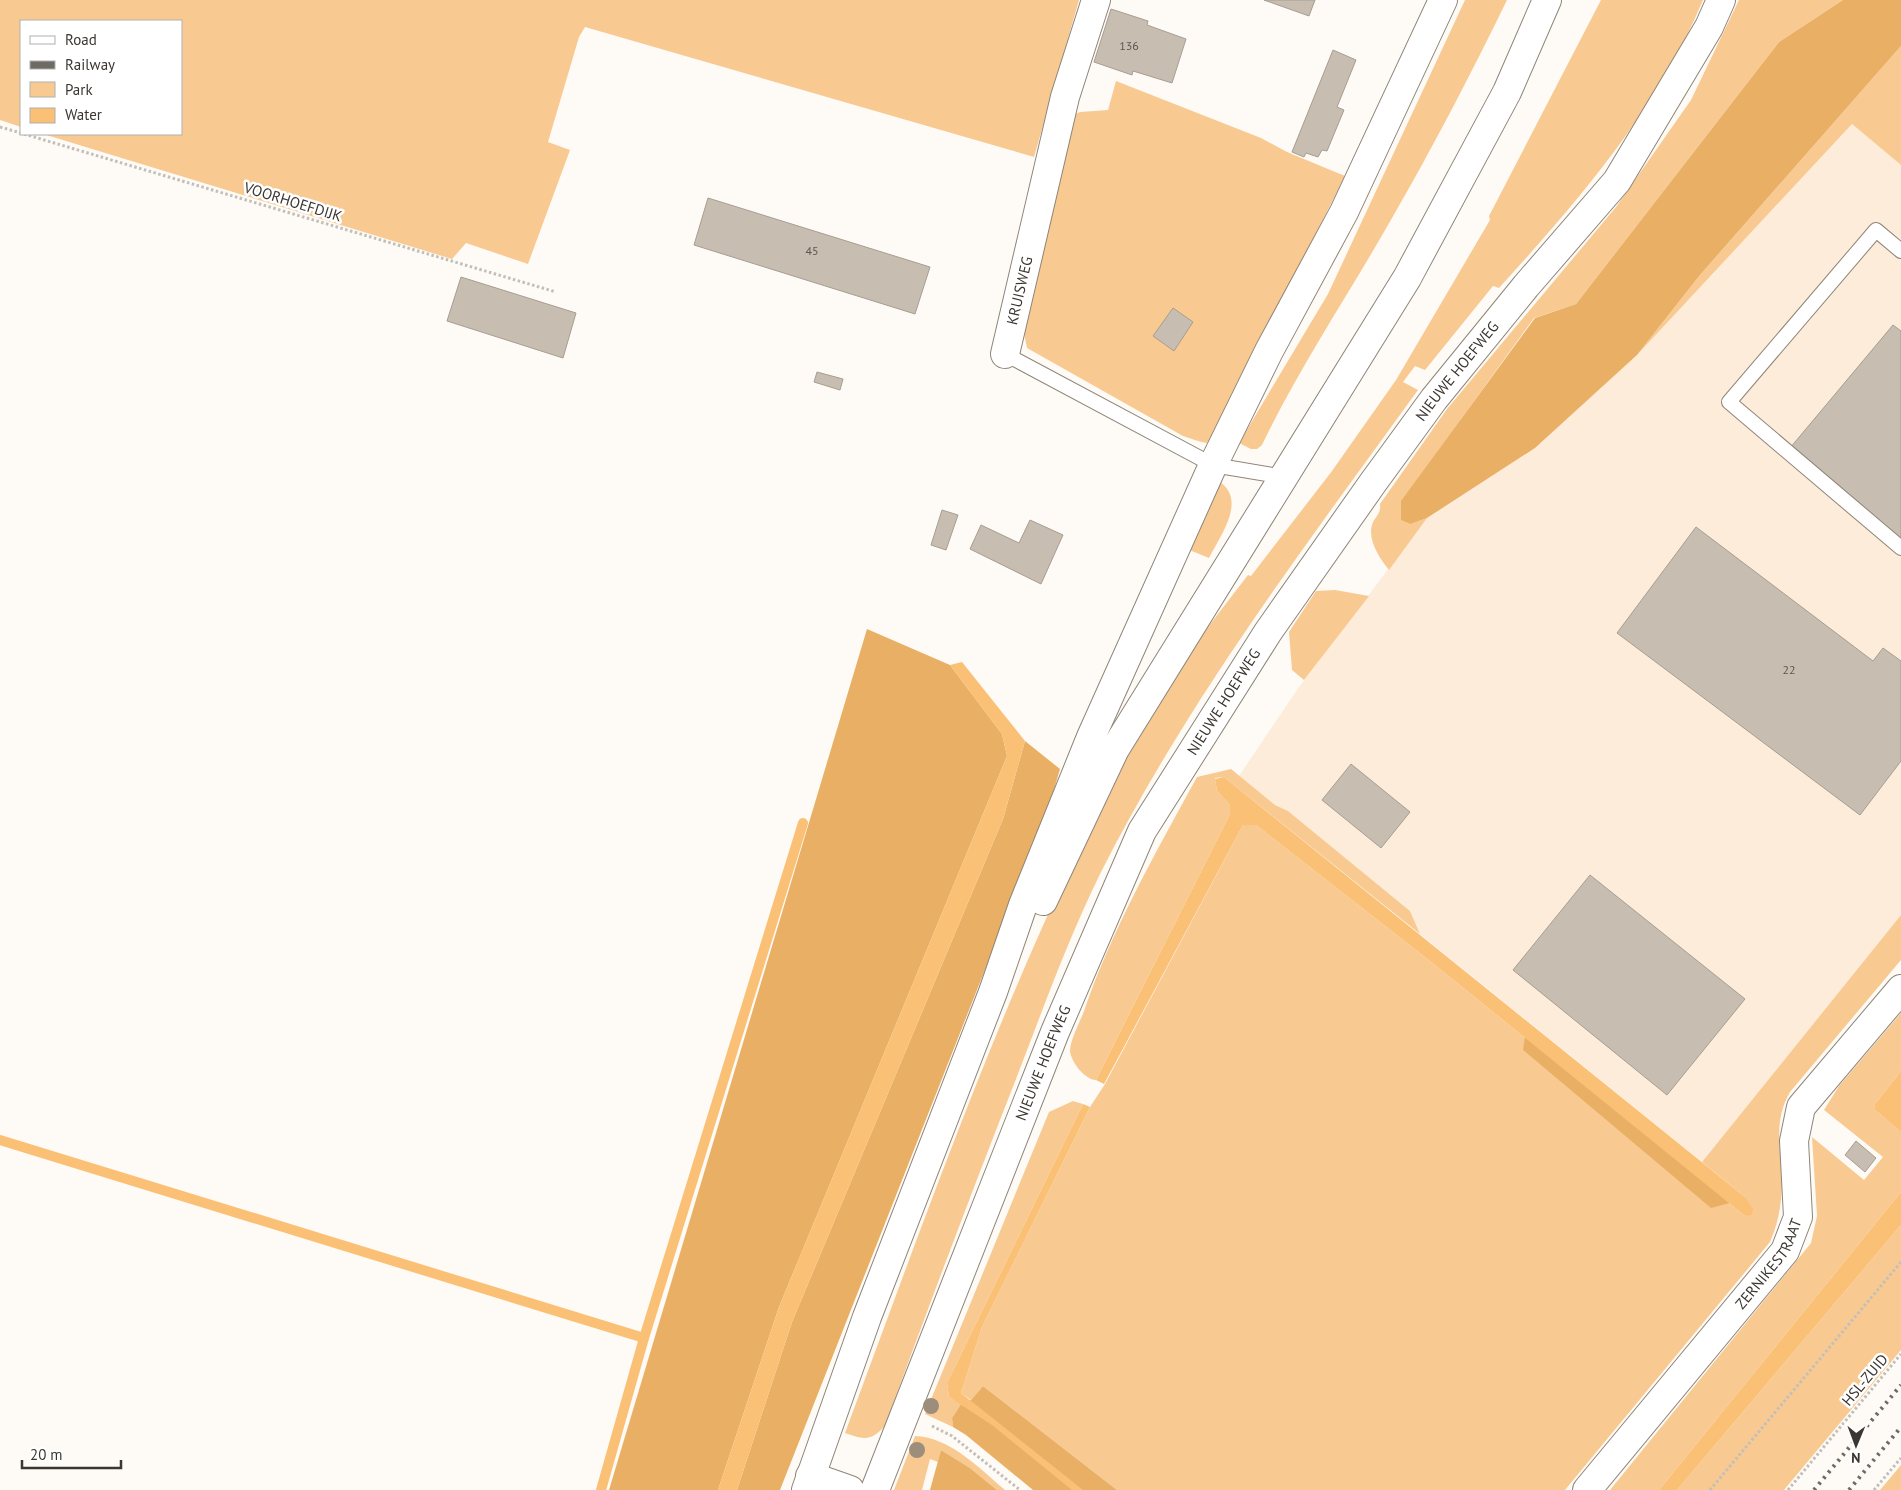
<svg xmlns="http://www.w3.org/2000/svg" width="1901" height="1490" viewBox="0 0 1901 1490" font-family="'PT Sans',sans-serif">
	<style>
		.built { fill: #fcecd9 }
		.green { fill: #f8ca92 }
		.forest { fill: #e9b065 }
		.water { fill: #fac076 }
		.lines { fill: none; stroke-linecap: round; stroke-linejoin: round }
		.stream { stroke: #fac076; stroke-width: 10 }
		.building { fill: #c7bdb1; stroke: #a79d92 }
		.service-casing { stroke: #8e8579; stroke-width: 16 }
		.minor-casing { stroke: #8e8579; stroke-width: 30 }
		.primary-casing { stroke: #8e8579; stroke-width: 30 }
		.path { stroke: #c2beb9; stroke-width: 3; stroke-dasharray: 2.5 2.5; stroke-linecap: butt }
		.service { stroke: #fff; stroke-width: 14 }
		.minor { stroke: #fff; stroke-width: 28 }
		.primary { stroke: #fff; stroke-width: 28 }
		.rail { stroke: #6e6a65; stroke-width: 4; stroke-dasharray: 2.5 5; stroke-linecap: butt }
		.tree { fill: #9c8e7a }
		.labels { text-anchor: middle; stroke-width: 5; stroke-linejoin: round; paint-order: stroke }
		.number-label { font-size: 12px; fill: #5d5851 }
		.street-label { font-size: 15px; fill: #3a3631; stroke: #fff }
	</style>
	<rect width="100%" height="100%" fill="#fefaf5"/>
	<path class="built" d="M 1852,124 L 1901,165 L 1901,915 L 1702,1162 L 1420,934 L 1410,911 L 1288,811 L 1275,805 L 1239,776 L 1299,687 L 1427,518 L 1535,448 L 1637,355 Z"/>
	<g class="green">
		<path d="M 0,0 L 1079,0 L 1034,157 L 585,27 L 579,37 L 548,142 L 570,150 L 528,264 L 466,243 L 452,259 L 43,134 L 181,134 L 181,21 L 21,21 L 21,127 L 0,120 Z"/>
		<path d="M 1465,0 L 1507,0 C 1471,74 1433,147 1392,218 C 1349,294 1300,366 1262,445 L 1257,449 L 1251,449 L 1239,443 L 1328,294 Z"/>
		<path d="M 1601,0 L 1703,0 C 1657,110 1578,201 1499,288 L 1493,286 L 1425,370 L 1415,366 L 1403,382 L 1418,390 C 1305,546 1188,700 1101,872 C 1068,939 1043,1009 1016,1079 C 971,1194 927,1310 885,1426 C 871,1441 864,1440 845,1433 C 933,1197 1016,957 1136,736 C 1167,678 1208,627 1248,575 L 1251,576 L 1332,471 L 1396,380 L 1490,220 L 1489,216 Z"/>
		<path d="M 1739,0 L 1843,0 L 1779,42 L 1576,304 L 1534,318 L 1402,501 L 1411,524 L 1427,518 L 1389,570 C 1379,558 1366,538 1373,522 C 1377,515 1381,513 1380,504 L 1447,409 L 1616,207 L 1691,100 Z"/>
		<path d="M 1901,46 L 1901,165 L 1852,124 L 1637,355 L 1700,275 Z"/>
		<path d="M 1116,81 L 1261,138 L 1287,152 L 1345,176 L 1211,441 L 1206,443 L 1198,441 L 1183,436 L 1027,348 L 1022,324 L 1073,115 L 1080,112 L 1108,110 Z"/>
		<path d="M 1220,482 C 1247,501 1220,536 1209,558 L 1187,549 Z"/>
		<path d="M 1335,590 L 1369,596 L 1304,680 L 1292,670 L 1289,632 L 1316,591 Z"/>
		<path d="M 1231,769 L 1275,805 L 1288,811 L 1410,911 L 1420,934 L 1224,777 L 1215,778 L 1217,791 L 1230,805 L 1230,814 L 1096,1080 C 1085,1080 1070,1061 1070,1050 C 1071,1038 1080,1022 1084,1011 C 1112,929 1156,852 1197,777 Z"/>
		<path d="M 1243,825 L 1256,825 L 1435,965 L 1745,1216 L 1745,1197 L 1702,1162 L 1901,915 L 1901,960 L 1790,1092 C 1773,1121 1781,1148 1782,1179 C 1782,1201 1779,1222 1770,1242 L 1565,1490 L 1117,1490 L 983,1386 L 971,1400 L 961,1393 L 982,1327 L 1090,1107 L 1105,1084 Z"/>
		<path d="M 1901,1013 L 1901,1071 L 1875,1104 L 1874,1109 L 1901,1132 L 1901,1192 L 1659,1490 L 1610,1490 L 1811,1243 L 1817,1216 L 1812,1137 L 1864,1180 L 1883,1157 L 1824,1110 L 1839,1086 Z"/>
		<path d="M 1073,1101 L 1083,1104 L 947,1383 L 949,1397 L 961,1404 L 952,1418 L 953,1427 L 925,1414 L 1049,1112 Z"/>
		<path d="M 1901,1225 L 1901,1350 L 1784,1490 L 1677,1490 Z"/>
		<path d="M 915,1436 C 950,1437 980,1469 1005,1490 L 997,1490 L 970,1468 L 941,1450 L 938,1462 L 930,1459 L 922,1490 L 894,1490 Z"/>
		<path d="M 1901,1465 L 1901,1490 L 1880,1490 Z"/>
	</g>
	<g class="forest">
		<path d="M 1843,0 L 1901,0 L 1901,46 L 1700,275 L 1637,355 L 1535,448 L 1427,518 L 1411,524 L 1401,520 L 1401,501 L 1535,318 L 1576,304 L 1779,42 Z"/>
		<path d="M 867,629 L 950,665 L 1002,734 L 1007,756 L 779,1307 L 718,1490 L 609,1490 Z"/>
		<path d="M 1025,741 L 1060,769 L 1049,807 L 780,1490 L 737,1490 L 792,1322 L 1003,819 Z"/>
		<path d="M 1525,1036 L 1730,1203 L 1711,1208 L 1523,1050 Z"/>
		<path d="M 983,1386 L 1117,1490 L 1033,1490 L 966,1435 L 953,1427 L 952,1418 L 961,1404 L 971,1400 Z"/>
		<path d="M 941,1450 L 970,1468 L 997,1490 L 930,1490 Z"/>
	</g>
	<g class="water">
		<path d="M 962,662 L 1025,741 L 1003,819 L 792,1322 L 737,1490 L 718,1490 L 779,1307 L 1007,756 L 1002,734 L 950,665 Z"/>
		<path d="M 1224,777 L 1745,1197 L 1753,1209 L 1752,1215 L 1745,1216 L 1435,965 L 1256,825 L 1243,825 L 1104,1084 L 1096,1080 L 1230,814 L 1230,805 L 1217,791 L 1215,779 Z"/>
		<path d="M 1901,1071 L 1901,1132 L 1874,1109 L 1875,1104 Z"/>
		<path d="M 1083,1104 L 1090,1107 L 982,1327 L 961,1393 L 1083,1490 L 1072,1490 L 992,1425 L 949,1397 L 947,1383 Z"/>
		<path d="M 1901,1192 L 1901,1225 L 1677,1490 L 1659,1490 Z"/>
	</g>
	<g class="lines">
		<g class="stream">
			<path d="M 0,1140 L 644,1338"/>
			<path d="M 601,1490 L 644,1338 L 803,823"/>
		</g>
	</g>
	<g class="building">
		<path d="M 1264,0 L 1315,0 L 1309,16 Z"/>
		<path d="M 1111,9 L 1148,21 L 1147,25 L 1186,39 L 1172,83 L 1133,71 L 1132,75 L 1094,62 Z"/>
		<path d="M 1333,50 L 1356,60 L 1337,107 L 1344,110 L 1327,151 L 1322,150 L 1318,157 L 1306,153 L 1304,157 L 1292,152 Z"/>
		<path d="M 708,198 L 930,267 L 915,314 L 694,245 Z"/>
		<path d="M 461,277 L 576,313 L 563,358 L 447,321 Z"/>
		<path d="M 1173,308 L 1193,322 L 1174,351 L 1153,336 Z"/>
		<path d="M 1893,325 L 1901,331 L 1901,540 L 1790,448 Z"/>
		<path d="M 817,372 L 843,379 L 840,390 L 814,382 Z"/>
		<path d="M 942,510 L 958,515 L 946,550 L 931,545 Z"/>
		<path d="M 1030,520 L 1063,535 L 1041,584 L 970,549 L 981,525 L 1019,543 Z"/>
		<path d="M 1696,527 L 1873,661 L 1883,648 L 1901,661 L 1901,761 L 1860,815 L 1617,633 Z"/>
		<path d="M 1351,764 L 1410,812 L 1381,848 L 1322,800 Z"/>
		<path d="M 1590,875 L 1745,999 L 1667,1095 L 1513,970 Z"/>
		<path d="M 1856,1141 L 1876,1158 L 1865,1172 L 1845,1155 Z"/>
	</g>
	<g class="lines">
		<defs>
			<g id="service">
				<path d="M 1901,251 L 1876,230 L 1729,402 L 1901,548"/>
				<path d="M 1005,354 L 1213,465 L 1284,477"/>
			</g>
			<g id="minor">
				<path id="s1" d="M 1005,354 L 1065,97 L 1096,0"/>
				<path d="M 810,1476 L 850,1490"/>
				<path id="s2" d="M 875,1490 L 1055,1032 L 1142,831 L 1268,632 L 1372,484 L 1434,399 L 1526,286 L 1617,181 L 1709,27 L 1721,0"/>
				<path id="s3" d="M 1587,1490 L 1785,1251 L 1798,1217 L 1794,1141 L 1801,1107 L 1901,989"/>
			</g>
			<g id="primary">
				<path d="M 1043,901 L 1115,749 L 1407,278 L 1507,92 L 1547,0"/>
				<path d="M 806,1490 L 867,1317 L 993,992 L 1023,905 L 1091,737 L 1213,465 L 1269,351 L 1344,212 L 1443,0"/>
			</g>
		</defs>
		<use href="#service" class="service-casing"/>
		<use href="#minor" class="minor-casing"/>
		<use href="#primary" class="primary-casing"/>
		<g class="path">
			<path d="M 0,127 L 21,133"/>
			<path d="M 24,134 L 556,292"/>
			<path d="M 932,1426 L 952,1436 L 1020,1490"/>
			<path d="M 1710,1490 L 1901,1262"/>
			<path d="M 1788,1490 L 1901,1354"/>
			<path d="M 1874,1490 L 1901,1458"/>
		</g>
		<use href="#service" class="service"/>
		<use href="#minor" class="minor"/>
		<use href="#primary" class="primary"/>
		<g class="rail">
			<path d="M 1814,1490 L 1901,1385"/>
			<path d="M 1849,1490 L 1901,1427"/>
		</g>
	</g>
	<g class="tree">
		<circle cx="931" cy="1406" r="8"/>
		<circle cx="917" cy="1450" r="8"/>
	</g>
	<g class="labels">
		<g class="number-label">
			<text x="1129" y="50">136</text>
			<text x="812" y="255">45</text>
			<text x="1789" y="674">22</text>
		</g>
		<g class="street-label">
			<text transform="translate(293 202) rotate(17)" y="5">VOORHOEFDIJK</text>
			<text dy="5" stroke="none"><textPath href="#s1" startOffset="65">KRUISWEG</textPath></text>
			<text dy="5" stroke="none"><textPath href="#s2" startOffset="1269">NIEUWE HOEFWEG</textPath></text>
			<text dy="5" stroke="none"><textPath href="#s2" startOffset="864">NIEUWE HOEFWEG</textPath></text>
			<text dy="5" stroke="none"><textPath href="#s2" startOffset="459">NIEUWE HOEFWEG</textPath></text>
			<text dy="5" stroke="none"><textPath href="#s3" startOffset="291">ZERNIKESTRAAT</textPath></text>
			<text transform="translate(1865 1380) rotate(-50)" y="5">HSL-ZUID</text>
		</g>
	</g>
	<rect x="20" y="20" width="162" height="115" fill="#ffffff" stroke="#b0afad"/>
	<rect x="30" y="36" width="25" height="8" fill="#ffffff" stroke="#b0afad"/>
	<text x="65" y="45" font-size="15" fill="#3a3631">Road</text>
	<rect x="30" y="61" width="25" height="8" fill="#6e6a65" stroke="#b0afad"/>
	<text x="65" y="70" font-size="15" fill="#3a3631">Railway</text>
	<rect x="30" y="82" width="25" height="15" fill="#f8ca92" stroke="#b0afad"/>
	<text x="65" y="95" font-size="15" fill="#3a3631">Park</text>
	<rect x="30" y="108" width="25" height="15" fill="#fac076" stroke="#b0afad"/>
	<text x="65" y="120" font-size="15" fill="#3a3631">Water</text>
	<g transform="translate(1856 1445) rotate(181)" stroke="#ffffff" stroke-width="4" paint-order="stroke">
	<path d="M0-4L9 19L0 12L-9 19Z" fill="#3a3631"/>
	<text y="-8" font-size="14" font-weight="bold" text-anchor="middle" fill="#3a3631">N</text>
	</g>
	<path d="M22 1460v8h99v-8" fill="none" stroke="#3a3631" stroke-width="2.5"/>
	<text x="30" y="1460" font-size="15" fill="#3a3631" stroke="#ffffff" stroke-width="4" paint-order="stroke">20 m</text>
</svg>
